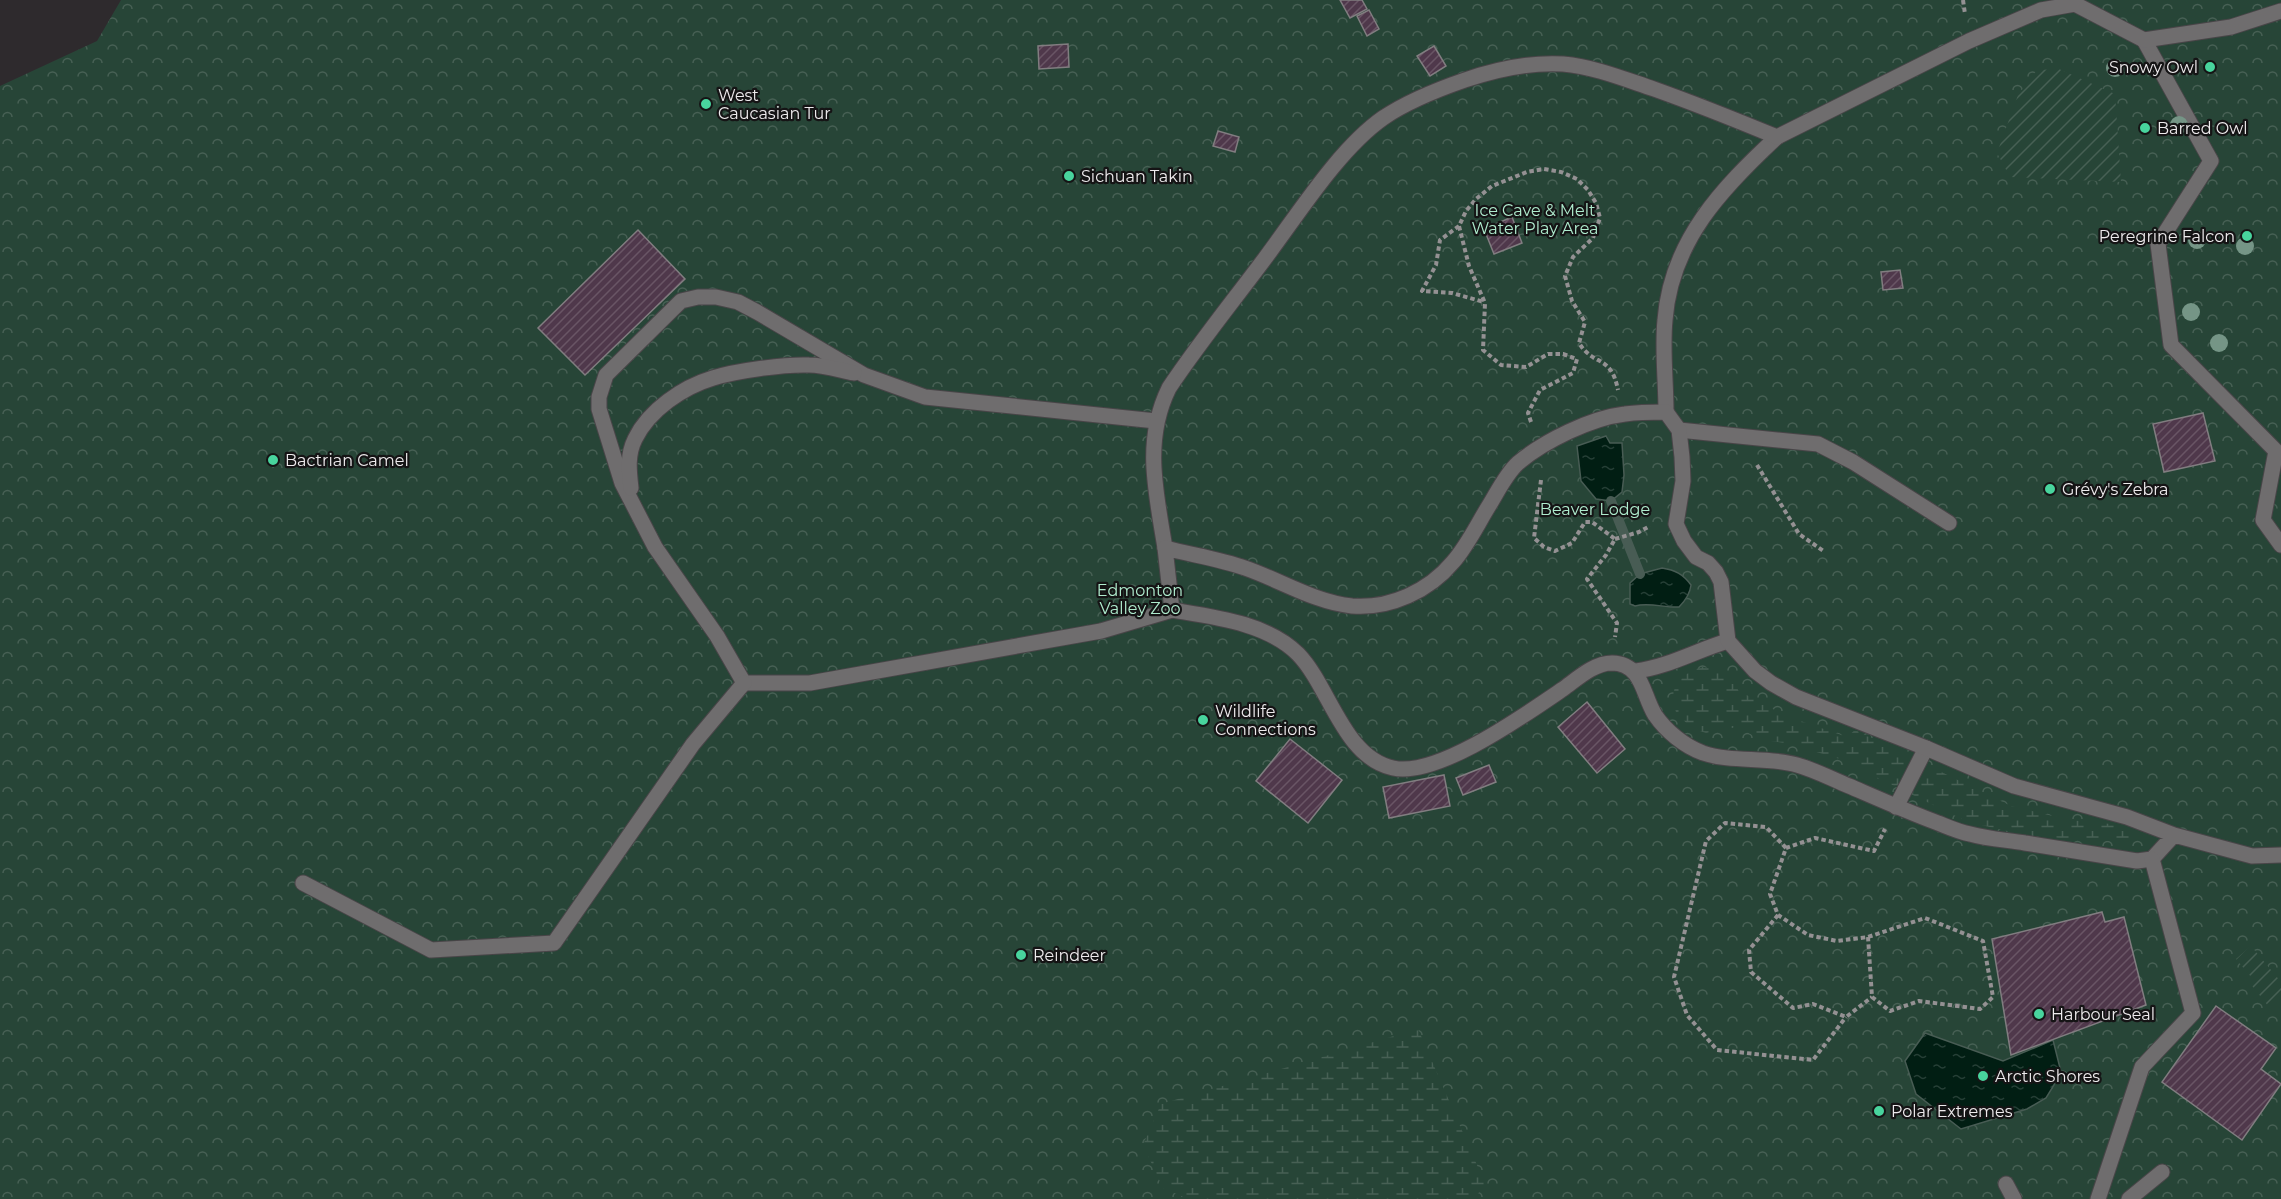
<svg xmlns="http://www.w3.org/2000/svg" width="2281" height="1199" viewBox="0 0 2281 1199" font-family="Montserrat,sans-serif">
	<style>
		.forest { fill: url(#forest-crowns) }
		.wetland { fill: url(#wetland-marsh) }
		.garden { fill: url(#garden-furrows) }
		.water { fill: url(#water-ripples); stroke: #485c54; stroke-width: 1.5 }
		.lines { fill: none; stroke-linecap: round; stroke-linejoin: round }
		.stream { stroke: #485c54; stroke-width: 10 }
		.building { fill: url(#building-hatch); stroke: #817d80; stroke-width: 1.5 }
		.minor-casing { stroke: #494548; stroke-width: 17 }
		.path { stroke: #949193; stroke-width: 4; stroke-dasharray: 4.5 3; stroke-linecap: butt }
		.minor { stroke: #6f6d6e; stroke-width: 15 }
		.tree { fill: #759586 }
		.poi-dot { fill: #48d49d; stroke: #151415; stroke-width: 2 }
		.labels { text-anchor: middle; stroke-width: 4.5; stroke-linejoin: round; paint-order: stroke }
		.poi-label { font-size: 16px; fill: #eeebed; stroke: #151415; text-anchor: start }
		.park-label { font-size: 16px; fill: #afecce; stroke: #151415 }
	</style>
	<defs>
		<pattern id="forest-crowns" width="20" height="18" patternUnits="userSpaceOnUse" patternTransform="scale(1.5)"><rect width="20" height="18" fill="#274537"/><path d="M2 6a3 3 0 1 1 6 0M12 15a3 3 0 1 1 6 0" fill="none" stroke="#476054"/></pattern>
		<pattern id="wetland-marsh" width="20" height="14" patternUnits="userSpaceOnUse" patternTransform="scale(1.5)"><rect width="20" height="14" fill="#274537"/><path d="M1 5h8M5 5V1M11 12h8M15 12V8" fill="none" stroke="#476054"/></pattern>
		<pattern id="garden-furrows" width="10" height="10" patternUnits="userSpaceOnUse" patternTransform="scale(1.5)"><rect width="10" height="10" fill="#274537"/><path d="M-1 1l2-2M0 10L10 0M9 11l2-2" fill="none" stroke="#476054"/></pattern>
		<pattern id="water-ripples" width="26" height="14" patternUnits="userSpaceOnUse" patternTransform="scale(1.5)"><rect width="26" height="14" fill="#011e13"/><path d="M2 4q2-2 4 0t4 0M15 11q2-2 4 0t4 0" fill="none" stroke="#263f36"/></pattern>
		<pattern id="building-hatch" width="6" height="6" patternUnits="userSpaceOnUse" patternTransform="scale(1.5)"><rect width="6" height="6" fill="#4f384b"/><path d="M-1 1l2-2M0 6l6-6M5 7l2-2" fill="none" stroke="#695565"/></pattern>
	</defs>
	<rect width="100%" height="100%" fill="#2e2a2d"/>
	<path class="forest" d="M 121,0 L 2281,0 L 2281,1199 L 0,1199 L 0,86 L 97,41 Z"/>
	<g class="wetland">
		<path d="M 1702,667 L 1723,670 L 1739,691 L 1786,716 L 1847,737 L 1855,730 L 2011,806 L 2069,820 L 2121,825 L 2135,830 L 2127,842 L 2029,836 L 1968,822 L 1837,758 L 1785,743 L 1762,740 L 1737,727 L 1706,733 L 1691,728 L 1676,712 L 1672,699 L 1676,683 L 1688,673 Z"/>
		<path d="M 1418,1029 L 1486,1186 L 1472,1199 L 1188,1199 L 1163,1188 L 1143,1145 L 1161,1104 Z"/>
	</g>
	<g class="garden">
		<path d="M 2059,69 L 2115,94 L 2121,182 L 2010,177 L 1997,153 L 2018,95 L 2037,70 Z"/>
		<path d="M 2251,946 L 2281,982 L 2281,997 L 2269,1007 L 2249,982 L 2252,978 L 2236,959 Z"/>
	</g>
	<g class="water">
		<path d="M 1606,436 L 1610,443 L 1622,443 L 1624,475 L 1622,492 L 1611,501 L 1596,499 L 1581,481 L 1577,446 Z"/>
		<path d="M 1662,568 C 1675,570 1683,574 1691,585 C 1690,594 1686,600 1679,607 C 1665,608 1649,602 1635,606 L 1630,604 L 1630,583 L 1640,574 Z"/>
		<path d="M 1925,1033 L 2003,1061 L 2053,1040 L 2060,1068 L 2054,1085 L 2046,1098 L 2027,1109 L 1961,1129 L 1916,1094 L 1905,1061 Z"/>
	</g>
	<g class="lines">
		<path class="stream" d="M 1611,501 L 1640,574"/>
	</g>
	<g class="building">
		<path d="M 1340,0 L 1362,0 L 1367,9 L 1350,18 Z"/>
		<path d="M 1369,10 L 1379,29 L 1367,36 L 1357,16 Z"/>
		<path d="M 1068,44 L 1069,67 L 1039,69 L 1038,46 Z"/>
		<path d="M 1434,46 L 1446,66 L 1430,76 L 1417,56 Z"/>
		<path d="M 1218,131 L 1239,137 L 1235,152 L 1213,146 Z"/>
		<path d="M 1512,217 L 1522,243 L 1494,254 L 1484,229 Z"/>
		<path d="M 638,230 L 685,279 L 585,375 L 538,328 Z"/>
		<path d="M 1900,270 L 1903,288 L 1883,290 L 1881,272 Z"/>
		<path d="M 2203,413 L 2215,461 L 2164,472 L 2153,424 Z"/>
		<path d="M 1587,702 L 1625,749 L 1597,773 L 1558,727 Z"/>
		<path d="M 1290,739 L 1342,780 L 1308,823 L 1256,781 Z"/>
		<path d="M 1489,765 L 1496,782 L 1463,795 L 1456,778 Z"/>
		<path d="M 1444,775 L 1450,806 L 1389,818 L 1383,787 Z"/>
		<path d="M 2102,912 L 2105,922 L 2124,917 L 2146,1005 L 2011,1055 L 1992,939 Z"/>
		<path d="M 2216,1006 L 2276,1048 L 2261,1069 L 2281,1084 L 2242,1140 L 2162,1082 Z"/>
	</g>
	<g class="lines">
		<defs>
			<g id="minor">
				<path d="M 2144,40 L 2211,161 L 2158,244 L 2171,345 L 2276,451 L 2263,520 L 2281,545"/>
				<path d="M 1666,412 C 1666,381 1662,350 1665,320 C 1671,241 1722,188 1777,137"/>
				<path d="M 1156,421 L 925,397 L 864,375 L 757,312 L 738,302 L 716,297 L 698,297 L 681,301 L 606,375 L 599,397 L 599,409 L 622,483 L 655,547 L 717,636 L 744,683 L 810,683 L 1101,631 L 1172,610"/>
				<path d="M 1679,430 L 1818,444 L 1853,462 L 1949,523"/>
				<path d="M 631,488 C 629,471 627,455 635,439 C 649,410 683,387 713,378 C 735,371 785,364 809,365 C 823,365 839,370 854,373"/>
				<path d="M 1165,548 C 1156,492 1143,441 1169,388 C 1199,343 1234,300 1266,257 C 1299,213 1339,149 1383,118 C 1408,101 1436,90 1465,80 C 1497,69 1528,62 1563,64 C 1595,67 1624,79 1654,89 C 1696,104 1736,120 1777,137 L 1969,41 L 2041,10 L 2075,4 L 2144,40 L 2231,27 L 2281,11"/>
				<path d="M 1636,671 C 1668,667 1697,650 1728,641"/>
				<path d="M 1896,807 L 1926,748"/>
				<path d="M 2174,835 L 2152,859 L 2137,861 C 2099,855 2062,849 2025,843 C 2007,840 1988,839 1970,834 C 1959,832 1948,827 1938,823 C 1908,812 1879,799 1849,786 C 1832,779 1815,770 1797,765 C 1766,756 1733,763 1703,753 C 1684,746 1666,731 1655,715 C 1642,694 1643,664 1612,663 C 1594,663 1577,679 1563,689 C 1526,714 1437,778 1393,768 C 1343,757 1330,687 1298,654 C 1267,623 1214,617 1172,610 L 1165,548 C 1192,555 1220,559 1245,568 C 1280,580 1314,602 1352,606 C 1390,609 1429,591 1453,562 C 1468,545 1478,523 1490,504 C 1498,491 1506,474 1518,463 C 1544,441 1591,418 1625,414 C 1639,412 1653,412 1666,412 L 1679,430 L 1682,457 L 1683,481 L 1676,524 L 1684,541 L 1696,557 L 1708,563 L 1716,572 L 1721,582 L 1728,641 L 1755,671 L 1771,683 L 1796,697 L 1926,748 L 2014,786 L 2127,817 L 2174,835 L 2252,856 L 2281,855"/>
				<path d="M 303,883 L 431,950 L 554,943 L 693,744 L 744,683"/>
				<path d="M 2006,1184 L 2014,1199"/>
				<path d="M 2098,1199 L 2142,1067 L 2193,1013 L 2152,859"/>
				<path d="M 2129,1199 L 2162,1172"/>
			</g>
		</defs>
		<use href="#minor" class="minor-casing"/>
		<g class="path">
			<path d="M 1963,0 L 1965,14"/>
			<path d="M 1459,226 L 1440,240 L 1436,265 L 1422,291 L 1452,293 L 1484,302"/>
			<path d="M 1531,422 L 1528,413 L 1540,390 L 1573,373 L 1577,359 L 1563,354 L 1548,354 L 1526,367 L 1501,365 L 1483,350 L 1485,303 L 1469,266 L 1459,226 L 1466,211 L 1476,199 L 1492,186 L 1527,172 L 1544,169 L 1561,172 L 1577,179 L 1588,190 L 1596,203 L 1600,218 L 1593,238 L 1573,257 L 1565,276 L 1572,301 L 1585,322 L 1579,343 C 1594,367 1611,354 1618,390"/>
			<path d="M 1757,465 L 1799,534 L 1825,552"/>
			<path d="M 1541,480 L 1534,538 L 1544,547 L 1555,551 L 1572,543 L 1585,522 L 1592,522 L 1615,539 L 1606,555 L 1587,579 L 1617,623 L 1615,637"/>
			<path d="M 1615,539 L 1639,532 L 1650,526"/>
			<path d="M 1786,848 L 1766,827 L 1725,823 L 1706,841 L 1674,977 L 1687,1015 L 1717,1050 L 1813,1060 L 1846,1017"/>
			<path d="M 1778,915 L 1749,950 L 1751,972 L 1793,1008 L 1813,1004 L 1846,1017 L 1872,997"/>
			<path d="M 1868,937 L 1872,997 L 1890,1011 L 1919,1001 L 1980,1009 L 1993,997 L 1983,941 L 1925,918 L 1868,937 L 1837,941 L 1808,935 L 1778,915 L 1770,894 L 1786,848 L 1815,838 L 1874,851 L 1885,829"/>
		</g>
		<use href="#minor" class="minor"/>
	</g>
	<g class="tree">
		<circle cx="2115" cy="68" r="9"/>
		<circle cx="2179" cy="125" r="9"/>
		<circle cx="2197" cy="240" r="9"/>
		<circle cx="2245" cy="246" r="9"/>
		<circle cx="2191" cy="312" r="9"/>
		<circle cx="2219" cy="343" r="9"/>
	</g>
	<g class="poi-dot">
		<circle cx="2210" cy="67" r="6"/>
		<circle cx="706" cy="104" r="6"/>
		<circle cx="2145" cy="128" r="6"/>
		<circle cx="1069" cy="176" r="6"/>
		<circle cx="2247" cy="236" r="6"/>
		<circle cx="273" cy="460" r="6"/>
		<circle cx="2050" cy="489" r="6"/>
		<circle cx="1203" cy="720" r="6"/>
		<circle cx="1021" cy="955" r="6"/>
		<circle cx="2039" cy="1014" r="6"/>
		<circle cx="1983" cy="1076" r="6"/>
		<circle cx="1879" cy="1111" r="6"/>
	</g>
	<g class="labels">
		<g class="poi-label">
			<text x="2198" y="73" text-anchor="end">Snowy Owl</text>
			<text x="718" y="101">West<tspan x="718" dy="18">Caucasian Tur</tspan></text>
			<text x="2157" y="134">Barred Owl</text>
			<text x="1081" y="182">Sichuan Takin</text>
			<text x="2235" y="242" text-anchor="end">Peregrine Falcon</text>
			<text x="285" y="466">Bactrian Camel</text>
			<text x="2062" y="495">Grévy's Zebra</text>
			<text x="1215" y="717">Wildlife<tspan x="1215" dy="18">Connections</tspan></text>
			<text x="1033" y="961">Reindeer</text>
			<text x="2051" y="1020">Harbour Seal</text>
			<text x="1995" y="1082">Arctic Shores</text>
			<text x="1891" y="1117">Polar Extremes</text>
		</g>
		<g class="park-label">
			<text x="1535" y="216">Ice Cave &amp; Melt<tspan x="1535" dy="18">Water Play Area</tspan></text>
			<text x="1595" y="515">Beaver Lodge</text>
			<text x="1140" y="596">Edmonton<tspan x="1140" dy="18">Valley Zoo</tspan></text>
		</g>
	</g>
</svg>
